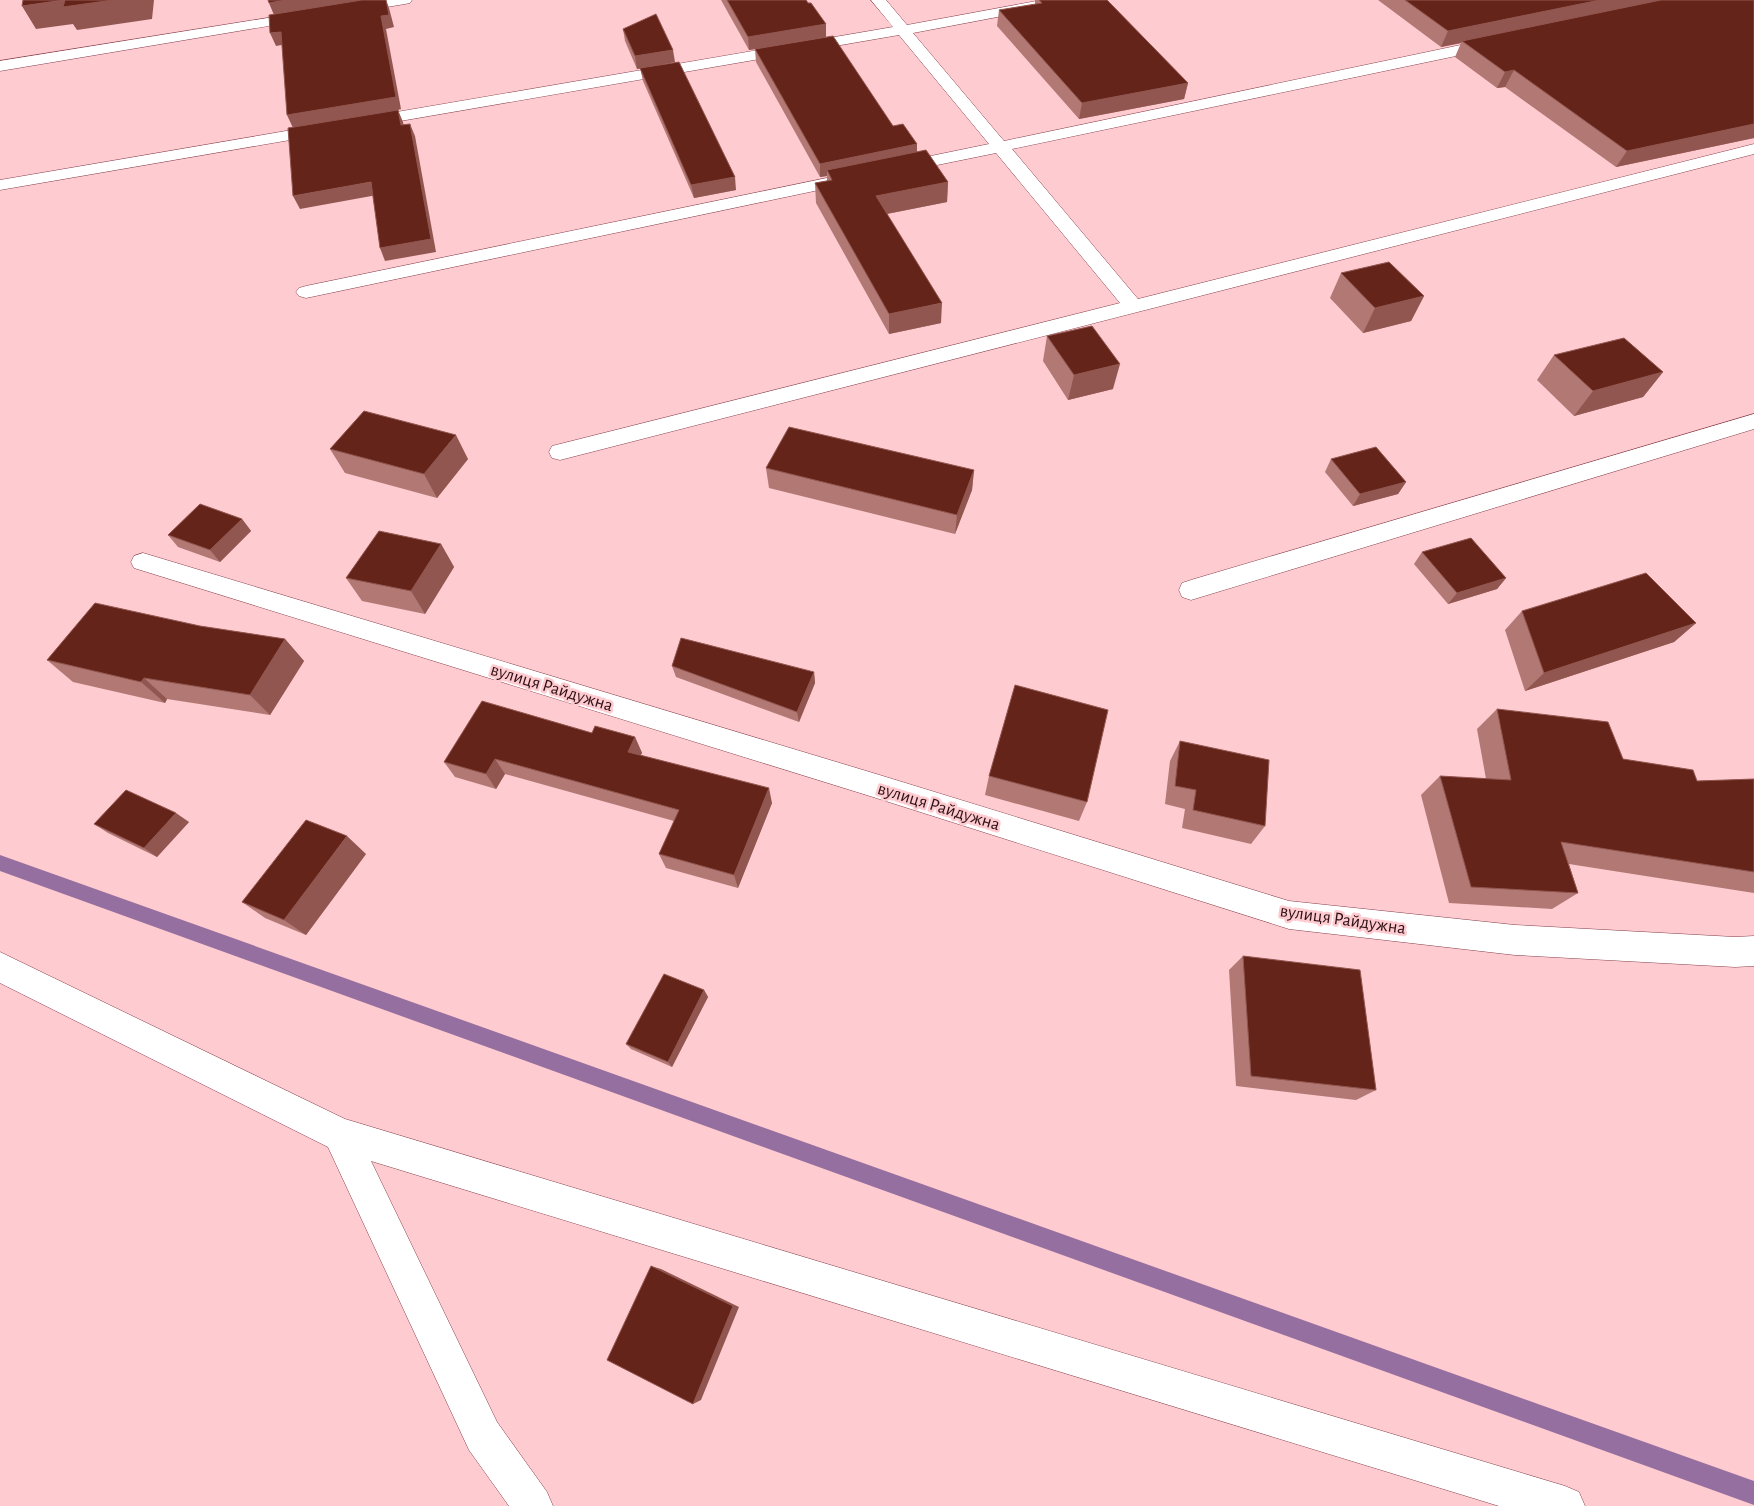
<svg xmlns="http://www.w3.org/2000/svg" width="1754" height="1506" viewBox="0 0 1754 1506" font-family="'Alegreya Sans',sans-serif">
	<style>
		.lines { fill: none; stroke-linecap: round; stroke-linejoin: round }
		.stream { fill: #956f9f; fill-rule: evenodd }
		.street-casing { stroke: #86404b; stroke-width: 1 }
		.street { fill: #fff; fill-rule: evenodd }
		.wall { fill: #b17874 }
		.shaded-wall { fill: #925650 }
		.building { fill: #642419; stroke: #925650 }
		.labels { text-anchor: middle; stroke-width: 5; stroke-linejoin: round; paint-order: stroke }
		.street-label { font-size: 18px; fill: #2e1116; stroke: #fecbd0 }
	</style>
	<rect width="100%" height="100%" fill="#fecbd0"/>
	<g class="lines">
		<path class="stream" d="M 0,855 L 1754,1481 L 1754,1505 L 0,871 Z"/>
		<defs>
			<g id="street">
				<path d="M 378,0 L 412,0 L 410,3 L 405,4 L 350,13 L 345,12 L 343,9 L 345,6 Z"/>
				<path d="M 871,0 L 886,0 L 907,25 L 1042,0 L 1073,0 L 1071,3 L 1066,4 L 913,33 L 1004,141 L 1494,38 L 1499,40 L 1502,43 L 1499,46 L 1494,48 L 1012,149 L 1138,299 L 1754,144 L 1754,154 L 560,460 L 552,458 L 549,452 L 552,446 L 1120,303 L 996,153 L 898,173 L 892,172 L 889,168 L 892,164 L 989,144 L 899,35 L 0,190 L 0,180 L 893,27 Z"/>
				<path d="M 305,12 L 310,13 L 312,16 L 310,19 L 0,71 L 0,61 Z"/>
				<path d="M 851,173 L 857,174 L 860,178 L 857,182 L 306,298 L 299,296 L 296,292 L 299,288 L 306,286 Z"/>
				<path d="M 1754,414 L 1754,429 L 1191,600 L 1182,597 L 1179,590 L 1182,583 L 1191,580 Z"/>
				<path d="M 143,553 L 873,773 L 1289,901 L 1515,925 L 1735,937 L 1754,936 L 1754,966 L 1735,967 L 1515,955 L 1289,929 L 873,797 L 134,568 L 131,562 L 134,556 Z"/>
				<path d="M 0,952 L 345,1119 L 1565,1486 L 1579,1492 L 1585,1506 L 1499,1506 L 371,1161 L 497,1422 L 547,1492 L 553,1506 L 509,1506 L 469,1450 L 328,1147 L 0,983 Z"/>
			</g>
		</defs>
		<use href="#street" class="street-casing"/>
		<use href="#street" class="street"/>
	</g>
	<g class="wall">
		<path d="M 721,0 L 806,0 L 826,24 L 826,37 L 749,50 Z"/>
		<path d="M 1035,0 L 1107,0 L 1188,83 L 1184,99 L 1079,119 L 997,26 L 999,10 L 1035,4 Z"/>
		<path d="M 1378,0 L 1754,0 L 1754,138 L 1616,167 L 1505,87 L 1497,88 L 1455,57 L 1461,43 L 1441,47 Z"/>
		<path d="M 623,29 L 675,62 L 637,69 L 625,41 Z"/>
		<path d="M 755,49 L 893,126 L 917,144 L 917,152 L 948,182 L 947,202 L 887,214 L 941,323 L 889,334 L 816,203 L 815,183 L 827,181 L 827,176 L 820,177 L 756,62 Z"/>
		<path d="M 640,68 L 736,190 L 694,198 L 643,81 Z"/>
		<path d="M 1341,273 L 1424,296 L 1411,321 L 1363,333 L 1330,298 Z"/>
		<path d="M 1047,336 L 1113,389 L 1068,400 L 1043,361 Z"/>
		<path d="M 1554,355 L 1663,372 L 1643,397 L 1574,416 L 1537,380 Z"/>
		<path d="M 330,449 L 468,459 L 437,498 L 345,473 Z"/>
		<path d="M 1331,459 L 1406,482 L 1398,494 L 1353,506 L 1325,472 Z"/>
		<path d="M 766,468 L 974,470 L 972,490 L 955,534 L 769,488 Z"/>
		<path d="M 242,519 L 251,531 L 220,562 L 178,547 L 168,535 Z"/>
		<path d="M 441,544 L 454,567 L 425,614 L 362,601 L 346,578 Z"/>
		<path d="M 1422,552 L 1506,578 L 1497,589 L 1448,604 L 1414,564 Z"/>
		<path d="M 1522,611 L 1696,623 L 1674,642 L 1525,691 L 1505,630 Z"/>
		<path d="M 200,626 L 285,639 L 304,661 L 270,715 L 167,699 L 165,703 L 73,682 L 47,660 Z"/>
		<path d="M 672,666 L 814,672 L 815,683 L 799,722 L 676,677 Z"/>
		<path d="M 1497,709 L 1623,759 L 1697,781 L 1754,779 L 1754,893 L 1569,864 L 1578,893 L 1552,909 L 1449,903 L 1421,795 L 1440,776 L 1486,779 L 1477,729 Z"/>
		<path d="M 635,737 L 642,753 L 640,755 L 772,803 L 738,888 L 666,868 L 659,854 L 674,821 L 505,774 L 496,789 L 455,777 L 444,762 Z"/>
		<path d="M 1180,741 L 1265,826 L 1251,844 L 1182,828 L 1185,809 L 1165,804 L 1170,761 Z"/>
		<path d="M 989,776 L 1087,802 L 1079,821 L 985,795 Z"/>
		<path d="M 189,822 L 157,857 L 108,833 L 94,824 Z"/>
		<path d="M 366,854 L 306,935 L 265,918 L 242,902 Z"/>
		<path d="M 1243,956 L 1376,1090 L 1356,1100 L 1236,1086 L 1229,970 Z"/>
		<path d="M 704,990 L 708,997 L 672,1067 L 631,1049 L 626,1044 Z"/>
	</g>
	<g class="shaded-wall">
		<path d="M 65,0 L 154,0 L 152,19 L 77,30 L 73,24 L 36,29 L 22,6 Z"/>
		<path d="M 286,0 L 374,0 L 274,15 L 269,3 Z"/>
		<path d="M 386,0 L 389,8 L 394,27 L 386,29 L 401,109 L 398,110 L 403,122 L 406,138 L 293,128 L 287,115 L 381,16 Z"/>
		<path d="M 1600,0 L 1669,0 L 1462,41 L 1461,43 L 1441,47 L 1448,31 Z"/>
		<path d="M 826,24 L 826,37 L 749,50 L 748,37 Z"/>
		<path d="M 281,32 L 287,44 L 276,46 L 270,33 Z"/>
		<path d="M 673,50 L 675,62 L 637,69 L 635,56 Z"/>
		<path d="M 1514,70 L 1505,87 L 1497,88 L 1505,72 Z"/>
		<path d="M 1188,83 L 1184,99 L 1079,119 L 1082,103 Z"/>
		<path d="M 410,124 L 415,136 L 436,252 L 385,261 L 380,248 Z"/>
		<path d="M 1754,124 L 1754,138 L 1616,167 L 1627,151 Z"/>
		<path d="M 917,144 L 917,157 L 827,170 L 827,176 L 820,177 L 820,164 Z"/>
		<path d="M 735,177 L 736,190 L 694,198 L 691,185 Z"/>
		<path d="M 371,182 L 377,195 L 300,209 L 293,196 Z"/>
		<path d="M 948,182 L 947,202 L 876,216 L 876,196 Z"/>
		<path d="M 1424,296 L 1411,321 L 1363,333 L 1375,308 Z"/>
		<path d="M 942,303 L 941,323 L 889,334 L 889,314 Z"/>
		<path d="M 1120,364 L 1113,389 L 1068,400 L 1074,375 Z"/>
		<path d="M 1663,372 L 1643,397 L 1574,416 L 1593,391 Z"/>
		<path d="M 456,435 L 468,459 L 437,498 L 424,474 Z"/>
		<path d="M 974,470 L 972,490 L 955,534 L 957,515 Z"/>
		<path d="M 1406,482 L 1398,494 L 1353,506 L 1360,494 Z"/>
		<path d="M 242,519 L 251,531 L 220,562 L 210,550 Z"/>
		<path d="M 441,544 L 454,567 L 425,614 L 411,591 Z"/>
		<path d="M 1506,578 L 1497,589 L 1448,604 L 1457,593 Z"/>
		<path d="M 1696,623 L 1674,642 L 1525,691 L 1544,673 Z"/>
		<path d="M 285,639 L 304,661 L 270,715 L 250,695 Z"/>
		<path d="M 814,672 L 815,683 L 799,722 L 797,712 Z"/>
		<path d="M 144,678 L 167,699 L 165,703 L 141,682 Z"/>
		<path d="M 635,737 L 642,753 L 634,767 L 628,752 Z"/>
		<path d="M 495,759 L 505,774 L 496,789 L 486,774 Z"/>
		<path d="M 769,788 L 772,803 L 738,888 L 734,875 Z"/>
		<path d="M 176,813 L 189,822 L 157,857 L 144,848 Z"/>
		<path d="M 347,836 L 366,854 L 306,935 L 284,920 Z"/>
		<path d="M 704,990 L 708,997 L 672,1067 L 668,1062 Z"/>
		<path d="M 651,1266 L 661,1269 L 739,1307 L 701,1400 L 693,1404 Z"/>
	</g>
	<g class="building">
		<path d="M 23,0 L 64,0 L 22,6 Z"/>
		<path d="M 65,0 L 113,0 L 63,7 Z"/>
		<path d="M 268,0 L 286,0 L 269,3 Z"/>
		<path d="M 362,0 L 386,0 L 389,15 L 381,16 L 396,97 L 287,115 L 281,32 L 270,33 L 269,15 Z"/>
		<path d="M 727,0 L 806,0 L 808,3 L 811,3 L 826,24 L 748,37 Z"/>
		<path d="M 1039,0 L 1107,0 L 1188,83 L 1082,103 L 999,10 L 1042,3 Z"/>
		<path d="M 1405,0 L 1600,0 L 1448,31 Z"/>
		<path d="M 1661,0 L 1754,0 L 1754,124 L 1627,151 L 1514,70 L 1505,72 L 1462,41 Z"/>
		<path d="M 656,14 L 673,50 L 635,56 L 623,29 Z"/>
		<path d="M 833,36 L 893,126 L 903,124 L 917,144 L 820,164 L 755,49 Z"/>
		<path d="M 679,62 L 735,177 L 691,185 L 640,68 Z"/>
		<path d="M 398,110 L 401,125 L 410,124 L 431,239 L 380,248 L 371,182 L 293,196 L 288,128 Z"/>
		<path d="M 926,150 L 948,182 L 876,196 L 942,303 L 889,314 L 815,183 L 832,180 L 827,170 Z"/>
		<path d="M 1389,262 L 1424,296 L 1375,308 L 1341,273 Z"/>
		<path d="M 1092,326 L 1120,364 L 1074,375 L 1047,336 Z"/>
		<path d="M 1624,338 L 1663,372 L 1593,391 L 1554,355 Z"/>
		<path d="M 364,411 L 456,435 L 424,474 L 330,449 Z"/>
		<path d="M 789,427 L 974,470 L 957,515 L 766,468 Z"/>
		<path d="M 1376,447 L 1406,482 L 1360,494 L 1331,459 Z"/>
		<path d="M 200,504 L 242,519 L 210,550 L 168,535 Z"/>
		<path d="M 379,531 L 441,544 L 411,591 L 346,578 Z"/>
		<path d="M 1471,538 L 1506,578 L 1457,593 L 1422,552 Z"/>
		<path d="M 1646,573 L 1696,623 L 1544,673 L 1522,611 Z"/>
		<path d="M 95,603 L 200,626 L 285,639 L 250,695 L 144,678 L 141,682 L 47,660 Z"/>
		<path d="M 681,638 L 814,672 L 797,712 L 672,666 Z"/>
		<path d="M 1015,685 L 1108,710 L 1087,802 L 989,776 Z"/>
		<path d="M 482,701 L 592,733 L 595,726 L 635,737 L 628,752 L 769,788 L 734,875 L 659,854 L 679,810 L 495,759 L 486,774 L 444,762 Z"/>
		<path d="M 1497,709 L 1608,722 L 1623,759 L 1693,770 L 1697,781 L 1754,779 L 1754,872 L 1561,842 L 1578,893 L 1471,887 L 1440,776 L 1511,780 Z"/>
		<path d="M 1180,741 L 1269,760 L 1265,826 L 1193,810 L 1196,790 L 1175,786 Z"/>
		<path d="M 126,790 L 176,813 L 144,848 L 94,824 Z"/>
		<path d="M 306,820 L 347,836 L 284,920 L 242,902 Z"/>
		<path d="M 1243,956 L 1360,970 L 1376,1090 L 1251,1076 Z"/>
		<path d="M 664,974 L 704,990 L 668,1062 L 626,1044 Z"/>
		<path d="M 651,1266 L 733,1306 L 693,1404 L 607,1360 Z"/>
	</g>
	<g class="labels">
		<g class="street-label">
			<text transform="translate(552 687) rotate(17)" y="6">вулиця Райдужна</text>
			<text transform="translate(939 806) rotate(17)" y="6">вулиця Райдужна</text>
			<text transform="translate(1343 919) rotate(8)" y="6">вулиця Райдужна</text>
		</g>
	</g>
</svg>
